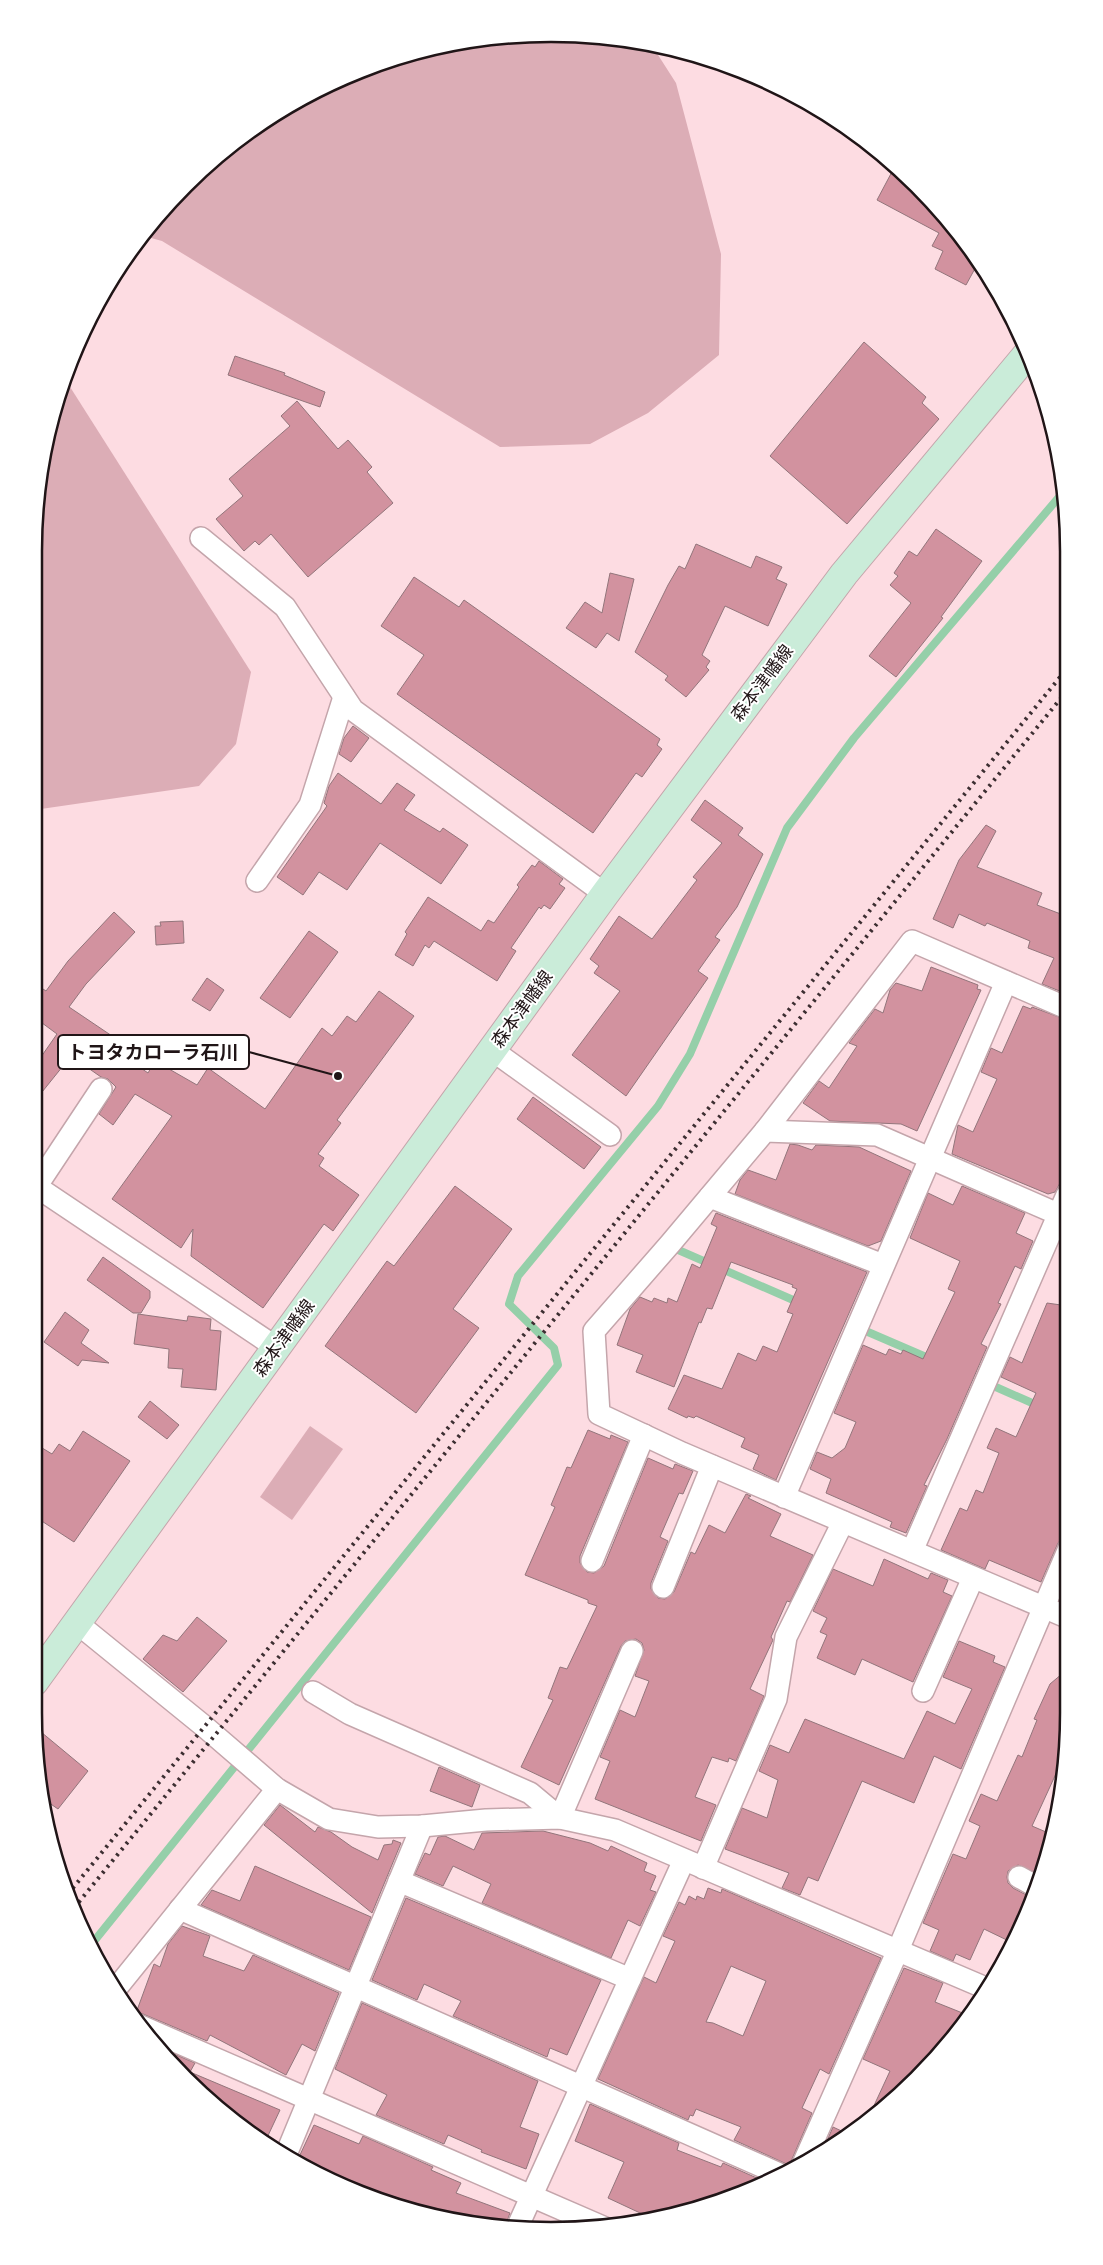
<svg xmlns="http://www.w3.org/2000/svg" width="1103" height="2265" viewBox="0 0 1103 2265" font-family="Jost,'Noto Sans JP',sans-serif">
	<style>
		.green { fill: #dcadb6 }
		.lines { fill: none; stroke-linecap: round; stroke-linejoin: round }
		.stream { stroke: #95cfa9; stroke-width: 8 }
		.building { fill: #d2929f; stroke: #92757b; fill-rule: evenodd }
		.minor-casing { stroke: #c4a5ab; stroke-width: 24 }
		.secondary-casing { stroke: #c4a5ab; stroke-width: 30 }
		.minor { stroke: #fff; stroke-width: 21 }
		.secondary { stroke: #caecd9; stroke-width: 28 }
		.rail { stroke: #3c2e31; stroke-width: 4; stroke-dasharray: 2.5 5; stroke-linecap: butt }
		.labels { text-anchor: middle; stroke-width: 4; stroke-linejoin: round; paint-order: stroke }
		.street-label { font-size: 18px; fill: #201517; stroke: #fff }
		.rim { fill: none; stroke: #201517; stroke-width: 2.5 }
		.leader { fill: none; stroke: #201517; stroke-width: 2 }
		.callout-dot { fill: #201517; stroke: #fff; stroke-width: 2 }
		.callout { fill: #fff; stroke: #201517; stroke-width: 2 }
		.callout-label { font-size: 19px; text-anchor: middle; font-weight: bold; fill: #201517 }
	</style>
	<rect width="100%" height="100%" fill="#fddce2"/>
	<g class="green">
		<path d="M 552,34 L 651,44 L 676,83 L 721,254 L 719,355 L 648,413 L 590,444 L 500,447 L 162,241 L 144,236 L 186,185 L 264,121 L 354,73 L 451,44 Z"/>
		<path d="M 65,379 L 251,672 L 236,744 L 199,786 L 34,810 L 34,551 L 44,450 Z"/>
		<path d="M 310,1426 L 343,1449 L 292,1520 L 260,1497 Z"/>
	</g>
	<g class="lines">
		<g class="stream">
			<path d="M 676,1249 L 800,1303"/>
			<path d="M 861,1329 L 933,1360"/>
			<path d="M 989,1384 L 1039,1406"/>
			<path d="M 91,1945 L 558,1365 L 554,1348 L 509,1304 L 518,1276 L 658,1106 L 690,1054 L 787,828 L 854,738 L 1065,490"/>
		</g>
	</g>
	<g class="building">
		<path d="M 894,168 L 962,237 L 978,263 L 966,285 L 935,269 L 943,251 L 932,246 L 939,233 L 877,200 Z"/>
		<path d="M 864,342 L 926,397 L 922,403 L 939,419 L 847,524 L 770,456 Z"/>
		<path d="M 235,356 L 285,373 L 284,375 L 325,392 L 320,407 L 228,375 Z"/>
		<path d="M 297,401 L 338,449 L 348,440 L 372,467 L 367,472 L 393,503 L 308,577 L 271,534 L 259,545 L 255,541 L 244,551 L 216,519 L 243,496 L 229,479 L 290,426 L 281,416 Z"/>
		<path d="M 936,529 L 982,561 L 941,617 L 943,618 L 896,677 L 869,656 L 911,603 L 890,585 L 898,576 L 894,573 L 909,551 L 917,556 Z"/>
		<path d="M 696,544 L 751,568 L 756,556 L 782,567 L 776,579 L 787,584 L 768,626 L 725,606 L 702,655 L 710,661 L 706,667 L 709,670 L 686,697 L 665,680 L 668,676 L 635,652 L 668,585 L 679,566 L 685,569 Z"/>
		<path d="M 610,573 L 634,579 L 619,641 L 607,633 L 596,648 L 566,628 L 585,602 L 602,613 Z"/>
		<path d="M 414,577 L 459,607 L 464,600 L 660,739 L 657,745 L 662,749 L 642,777 L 636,773 L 593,833 L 397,694 L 424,655 L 381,626 Z"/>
		<path d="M 353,726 L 369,738 L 351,762 L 339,754 L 344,738 Z"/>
		<path d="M 338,773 L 381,804 L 397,783 L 415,795 L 404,810 L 440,832 L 443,828 L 468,845 L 441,884 L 380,843 L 347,890 L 319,872 L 303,895 L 277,877 L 327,806 L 324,803 L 329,786 Z"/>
		<path d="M 705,800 L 743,828 L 738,835 L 763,854 L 737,907 L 715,937 L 720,940 L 698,971 L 708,978 L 626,1096 L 572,1055 L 620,991 L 594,973 L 599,966 L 590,959 L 619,916 L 652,939 L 697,880 L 693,877 L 722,843 L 691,820 Z"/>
		<path d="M 986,825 L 996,831 L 977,867 L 1042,893 L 1037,905 L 1066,916 L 1067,994 L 1042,984 L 1054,958 L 1028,948 L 1030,941 L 987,923 L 985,926 L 959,914 L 953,928 L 933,919 L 959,860 Z"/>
		<path d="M 539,861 L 563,879 L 559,884 L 565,888 L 550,909 L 544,905 L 541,909 L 539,907 L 511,948 L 516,951 L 497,981 L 434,941 L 429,948 L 425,945 L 413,966 L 395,955 L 407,934 L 405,932 L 428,897 L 481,931 L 488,920 L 494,923 L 519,887 L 517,885 L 532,865 L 535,867 Z"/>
		<path d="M 114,912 L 135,932 L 86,984 L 69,1007 L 118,1040 L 112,1048 L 148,1073 L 155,1061 L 197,1085 L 208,1068 L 265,1109 L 322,1028 L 332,1036 L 347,1016 L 356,1022 L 379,991 L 414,1016 L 337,1120 L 341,1123 L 318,1154 L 324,1158 L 319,1166 L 359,1195 L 333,1231 L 324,1224 L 263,1308 L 191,1256 L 193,1229 L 181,1248 L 112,1199 L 172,1116 L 135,1094 L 113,1125 L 99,1114 L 116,1087 L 108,1079 L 101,1077 L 71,1056 L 34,1102 L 34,1067 L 57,1034 L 34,1017 L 34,983 L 46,991 L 68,961 Z"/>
		<path d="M 183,921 L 184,943 L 156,945 L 155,926 L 161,926 L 160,922 Z"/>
		<path d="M 309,931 L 338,952 L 290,1018 L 260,998 Z"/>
		<path d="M 931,967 L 978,985 L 977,989 L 981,990 L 917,1131 L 901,1124 L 830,1121 L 803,1103 L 819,1081 L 829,1088 L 857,1046 L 849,1043 L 875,1009 L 883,1013 L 890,990 L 896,983 L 922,991 Z"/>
		<path d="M 207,978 L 224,990 L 210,1011 L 192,1000 Z"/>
		<path d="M 1023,1006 L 1031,1009 L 1032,1007 L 1067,1020 L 1067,1165 L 1059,1185 L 1055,1192 L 1048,1194 L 952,1154 L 958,1125 L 973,1132 L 997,1079 L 981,1072 L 991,1048 L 1002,1053 Z"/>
		<path d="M 533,1097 L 601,1147 L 584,1169 L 517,1119 Z"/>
		<path d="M 790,1144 L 798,1145 L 812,1150 L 816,1145 L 859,1147 L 911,1171 L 881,1241 L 868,1246 L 735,1194 L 740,1180 L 748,1170 L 776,1180 Z"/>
		<path d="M 455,1186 L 512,1229 L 453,1309 L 479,1328 L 416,1413 L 325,1346 L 387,1261 L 394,1266 Z"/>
		<path d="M 962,1186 L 1025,1213 L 1016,1233 L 1033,1241 L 1021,1269 L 1015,1266 L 998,1303 L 1001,1304 L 981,1344 L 987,1347 L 947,1439 L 924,1485 L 927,1486 L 906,1533 L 890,1527 L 892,1522 L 826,1493 L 831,1479 L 810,1469 L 817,1452 L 832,1458 L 845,1448 L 856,1422 L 834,1413 L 863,1345 L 886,1355 L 889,1349 L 901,1354 L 903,1350 L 923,1359 L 955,1292 L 948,1289 L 960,1261 L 910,1238 L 928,1193 L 953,1205 Z"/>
		<path d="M 716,1213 L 867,1272 L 776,1480 L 753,1469 L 759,1455 L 741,1447 L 745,1438 L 696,1416 L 694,1418 L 688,1416 L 687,1418 L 668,1409 L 684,1375 L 722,1389 L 738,1353 L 756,1361 L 763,1346 L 777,1352 L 793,1314 L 787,1312 L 797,1289 L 792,1287 L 793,1285 L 731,1262 L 712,1309 L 707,1308 L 701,1323 L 699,1322 L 674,1387 L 636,1372 L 643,1355 L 617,1345 L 630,1309 L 640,1297 L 652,1302 L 654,1298 L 667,1303 L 668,1298 L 677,1302 L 692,1264 L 700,1268 L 717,1227 L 711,1224 Z"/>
		<path d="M 103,1257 L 150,1291 L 150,1298 L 141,1313 L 133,1313 L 87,1280 Z"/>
		<path d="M 1047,1303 L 1068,1306 L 1069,1536 L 1062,1538 L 1058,1543 L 1041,1582 L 989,1560 L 985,1569 L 941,1550 L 960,1508 L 967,1511 L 976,1490 L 983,1493 L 999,1453 L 987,1448 L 996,1428 L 1016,1437 L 1036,1393 L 1001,1377 L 1010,1357 L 1022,1363 Z"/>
		<path d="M 65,1312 L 89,1330 L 81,1343 L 109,1363 L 82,1360 L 78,1366 L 44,1342 Z"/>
		<path d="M 138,1314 L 187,1321 L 188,1316 L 211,1319 L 210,1330 L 221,1331 L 216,1390 L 181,1387 L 183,1369 L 168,1368 L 169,1349 L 134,1344 Z"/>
		<path d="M 150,1401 L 179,1425 L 167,1439 L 138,1417 Z"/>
		<path d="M 588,1430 L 610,1439 L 611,1435 L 628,1442 L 580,1556 L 580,1563 L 587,1572 L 594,1573 L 604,1566 L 648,1458 L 673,1469 L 675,1464 L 693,1471 L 683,1494 L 679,1493 L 660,1537 L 668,1541 L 651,1583 L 651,1589 L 658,1598 L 665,1599 L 674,1592 L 691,1552 L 695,1554 L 709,1525 L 725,1533 L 746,1494 L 751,1496 L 748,1498 L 781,1514 L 770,1536 L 813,1555 L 790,1602 L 787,1601 L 771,1637 L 773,1640 L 750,1689 L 764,1696 L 736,1761 L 729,1758 L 728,1762 L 712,1757 L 695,1797 L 716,1805 L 701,1841 L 595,1799 L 610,1761 L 600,1757 L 620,1710 L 635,1717 L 649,1681 L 635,1676 L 644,1650 L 642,1643 L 636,1639 L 625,1641 L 621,1646 L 559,1785 L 521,1767 L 553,1700 L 548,1698 L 560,1667 L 567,1669 L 597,1606 L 588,1603 L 588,1600 L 525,1575 L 555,1507 L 551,1505 L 567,1467 L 571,1468 Z"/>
		<path d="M 83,1431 L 130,1461 L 74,1542 L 34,1516 L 34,1443 L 52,1454 L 59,1444 L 70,1451 Z"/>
		<path d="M 884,1559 L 928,1579 L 931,1573 L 948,1580 L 943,1592 L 952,1596 L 913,1682 L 862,1659 L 855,1675 L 817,1658 L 827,1635 L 820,1632 L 827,1618 L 813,1611 L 833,1569 L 873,1586 Z"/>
		<path d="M 197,1617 L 227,1641 L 183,1692 L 143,1659 L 163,1635 L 177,1641 Z"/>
		<path d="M 959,1641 L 995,1656 L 993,1662 L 1005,1667 L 961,1769 L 934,1756 L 914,1803 L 862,1781 L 818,1881 L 808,1877 L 800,1895 L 782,1888 L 789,1873 L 725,1849 L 742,1808 L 767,1818 L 778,1780 L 759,1771 L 770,1745 L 789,1753 L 805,1719 L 904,1759 L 927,1711 L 955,1724 L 972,1689 L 943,1677 Z"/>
		<path d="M 1069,1668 L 1069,1714 L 1065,1754 L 1032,1826 L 1053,1835 L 1041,1875 L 1018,1865 L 1008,1871 L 1007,1877 L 1008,1883 L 1013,1888 L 1034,1899 L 1030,1912 L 1013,1943 L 984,1929 L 970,1960 L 956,1954 L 953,1961 L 930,1951 L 939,1930 L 923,1923 L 953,1854 L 966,1859 L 980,1826 L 969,1821 L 981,1794 L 997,1801 L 1018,1755 L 1022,1757 L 1037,1720 L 1034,1719 L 1050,1684 Z"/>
		<path d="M 35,1727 L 88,1771 L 58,1809 L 42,1798 Z"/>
		<path d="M 439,1767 L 480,1785 L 472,1807 L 430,1791 Z"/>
		<path d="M 280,1805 L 315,1832 L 318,1827 L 331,1832 L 352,1847 L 378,1860 L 384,1845 L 392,1844 L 393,1840 L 401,1843 L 372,1913 L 264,1825 Z"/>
		<path d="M 543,1831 L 590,1843 L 608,1851 L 611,1846 L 647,1863 L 644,1871 L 656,1876 L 650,1890 L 656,1892 L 640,1926 L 628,1920 L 611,1958 L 482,1903 L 491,1884 L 453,1866 L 443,1886 L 415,1874 L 425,1853 L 430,1855 L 438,1837 L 445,1836 L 474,1850 L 482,1833 Z"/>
		<path d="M 255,1866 L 371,1917 L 349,1970 L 201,1905 L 212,1890 L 240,1901 Z"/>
		<path d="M 708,1888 L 721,1893 L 722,1889 L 881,1958 L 829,2074 L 820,2069 L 802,2108 L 812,2113 L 792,2159 L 791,2166 L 734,2140 L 741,2127 L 696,2109 L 693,2116 L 690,2115 L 688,2120 L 598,2079 L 644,1977 L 656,1983 L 675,1941 L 663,1936 L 679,1902 L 685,1905 L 689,1896 L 696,1900 L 697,1896 L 704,1899 ZM 731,1966 L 766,1981 L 743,2036 L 713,2023 L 706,2022 Z"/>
		<path d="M 406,1898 L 601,1980 L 567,2055 L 550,2048 L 547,2057 L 453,2016 L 461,2001 L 424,1984 L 417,2000 L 372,1980 Z"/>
		<path d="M 182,1926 L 210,1936 L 203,1956 L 244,1971 L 253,1955 L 339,1993 L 315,2051 L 302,2044 L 286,2075 L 210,2035 L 207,2041 L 143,2014 L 136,2013 L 154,1964 L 160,1967 L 168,1944 Z"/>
		<path d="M 904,1968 L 943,1983 L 935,2002 L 970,2016 L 941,2055 L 865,2125 L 890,2071 L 863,2059 Z"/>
		<path d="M 362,2003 L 538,2081 L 520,2127 L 539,2134 L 526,2169 L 481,2152 L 482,2150 L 448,2135 L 444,2144 L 376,2115 L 387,2095 L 335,2069 Z"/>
		<path d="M 158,2047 L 195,2063 L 190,2072 L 280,2110 L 265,2142 L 210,2103 Z"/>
		<path d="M 590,2104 L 679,2143 L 677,2150 L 721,2167 L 723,2163 L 768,2183 L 718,2204 L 653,2219 L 608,2198 L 624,2162 L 575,2141 Z"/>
		<path d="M 314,2125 L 359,2144 L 363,2136 L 433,2167 L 431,2170 L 461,2183 L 456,2193 L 510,2213 L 505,2227 L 450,2221 L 396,2199 L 393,2204 L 354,2192 L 314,2172 L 317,2165 L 299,2157 Z"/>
		<path d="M 833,2127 L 850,2135 L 822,2152 Z"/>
	</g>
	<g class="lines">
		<defs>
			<g id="minor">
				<path d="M 201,538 L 285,607 L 353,710 L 605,894"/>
				<path d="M 257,881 L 310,805 L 344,697"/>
				<path d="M 492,1050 L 610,1135"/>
				<path d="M 765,1131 L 912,941 L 1067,1008"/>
				<path d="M 34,1185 L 277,1348"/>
				<path d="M 36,1187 L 101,1089"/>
				<path d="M 710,1197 L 883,1265"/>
				<path d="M 1067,1218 L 877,1135 L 765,1131 L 670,1244 L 594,1331 L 599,1414 L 682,1453 L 1069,1618"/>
				<path d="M 784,1497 L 1006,982"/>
				<path d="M 912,1551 L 1067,1195"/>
				<path d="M 592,1561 L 644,1435"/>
				<path d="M 663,1587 L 712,1466"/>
				<path d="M 77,1623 L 205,1727 L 277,1789 L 329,1819 L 378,1827 L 422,1826 L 486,1820 L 560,1818 L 615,1830 L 988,1989"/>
				<path d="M 923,1691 L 973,1578"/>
				<path d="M 313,1692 L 350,1714 L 530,1793 L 560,1818 L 632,1651"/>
				<path d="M 703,1868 L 776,1699 L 786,1637 L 843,1522"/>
				<path d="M 1019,1877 L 1037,1887"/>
				<path d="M 399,1881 L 630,1979"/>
				<path d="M 180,1909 L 784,2176"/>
				<path d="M 115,1990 L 277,1789"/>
				<path d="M 138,2025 L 605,2228"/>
				<path d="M 285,2157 L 422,1826"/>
				<path d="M 803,2164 L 898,1950 L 1069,1548"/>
				<path d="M 517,2228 L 684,1860"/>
			</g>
			<path id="secondary" d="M 34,1682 L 605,894 L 844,574 L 1029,352"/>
		</defs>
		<use href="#minor" class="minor-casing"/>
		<use href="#secondary" class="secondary-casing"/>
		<use href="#minor" class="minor"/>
		<use href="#secondary" class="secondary"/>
		<g class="rail">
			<path d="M 68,1894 L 1065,671"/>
			<path d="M 74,1908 L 1066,692"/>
		</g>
	</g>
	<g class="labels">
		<g class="street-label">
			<text transform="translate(762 683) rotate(-53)" y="6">森本津幡線</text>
			<text transform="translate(522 1009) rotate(-54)" y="6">森本津幡線</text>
			<text transform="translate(284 1338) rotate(-54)" y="6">森本津幡線</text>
		</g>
	</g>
	<path d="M0 0H1103V2265H0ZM551 42H551A509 509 0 0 1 1060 551V1713A509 509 0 0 1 551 2222H551A509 509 0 0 1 42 1713V551A509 509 0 0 1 551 42Z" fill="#fff" fill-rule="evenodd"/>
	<path class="rim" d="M551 42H551A509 509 0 0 1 1060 551V1713A509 509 0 0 1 551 2222H551A509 509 0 0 1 42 1713V551A509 509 0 0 1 551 42Z"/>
	<path class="leader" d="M338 1076L249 1052"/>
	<circle class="callout-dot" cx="338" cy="1076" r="5"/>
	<rect class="callout" x="58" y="1035" width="191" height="34" rx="5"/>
	<g class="callout-label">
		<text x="153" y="1059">トヨタカローラ石川</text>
	</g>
</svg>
